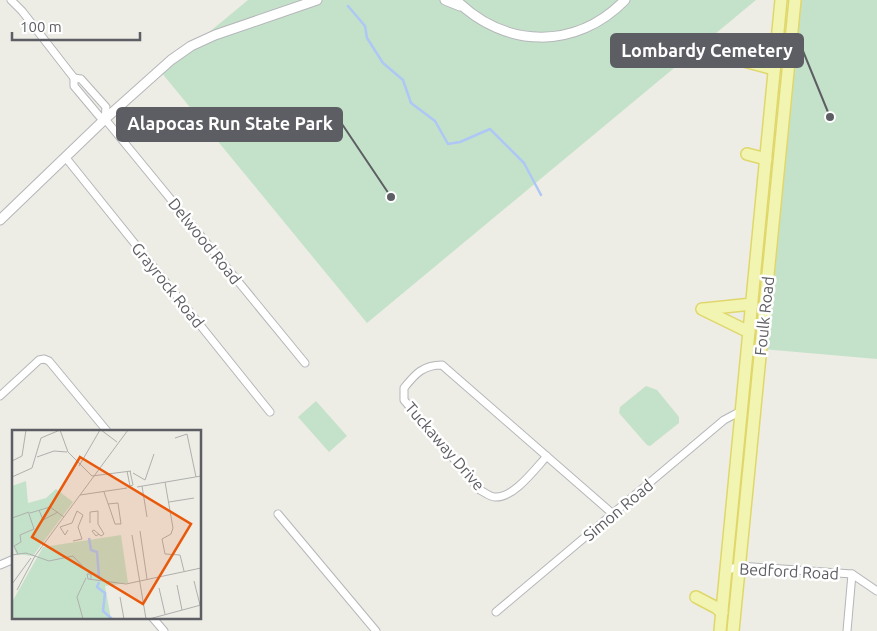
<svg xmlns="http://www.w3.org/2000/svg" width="877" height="631" viewBox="0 0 877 631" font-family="Ubuntu,sans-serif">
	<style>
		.green { fill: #c4e2ca }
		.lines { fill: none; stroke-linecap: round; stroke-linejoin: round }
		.stream { stroke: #aec7f5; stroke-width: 2.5 }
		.minor-casing { stroke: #b5b6ba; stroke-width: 9 }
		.tertiary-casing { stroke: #b5b6ba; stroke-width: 11 }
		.primary-casing { stroke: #e0d76b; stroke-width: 14 }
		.minor { stroke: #fff; stroke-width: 7 }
		.tertiary { stroke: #fff; stroke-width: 9 }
		.primary { stroke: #f2f5b2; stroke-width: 11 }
		.labels { text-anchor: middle; stroke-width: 5; stroke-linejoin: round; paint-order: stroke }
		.street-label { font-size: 16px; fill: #5d5e63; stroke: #fff }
		.inset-river { fill: none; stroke: #aec7f5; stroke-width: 2.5 }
		.inset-road { fill: none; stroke: #afb0ad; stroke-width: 1 }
		.view { fill: #e8590c; fill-opacity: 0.15; stroke: #e8590c; stroke-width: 2.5 }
		.inset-edge { fill: none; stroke: #5d5e63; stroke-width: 2.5 }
		.leader { fill: none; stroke: #5d5e63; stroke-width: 2 }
		.callout-dot { fill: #5d5e63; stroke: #fff; stroke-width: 2 }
		.callout { fill: #5d5e63; stroke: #5d5e63; stroke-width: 2 }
		.callout-label { font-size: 18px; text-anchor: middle; font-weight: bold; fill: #fff }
	</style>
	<rect width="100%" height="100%" fill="#edede5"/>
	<g class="green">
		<path d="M 248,0 L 756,0 L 367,323 L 161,72 Z"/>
		<path d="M 795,0 L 877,0 L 877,359 L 761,349 Z"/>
		<path d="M 646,386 L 657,390 L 679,417 L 679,423 L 650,446 L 647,445 L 619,413 L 620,407 Z"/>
		<path d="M 316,401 L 347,436 L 329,452 L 298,417 Z"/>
	</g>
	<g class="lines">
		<path class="stream" d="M 348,6 L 365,26 L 367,38 L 383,63 L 403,80 L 411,103 L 435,121 L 448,144 L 460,142 L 490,129 L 524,163 L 541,195"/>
		<defs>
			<g id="minor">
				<path d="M 11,0 L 22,11 L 74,78 L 74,86 L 100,117 L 105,119 L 305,363"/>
				<path d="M 74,78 L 81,79 L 106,107 L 105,119"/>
				<path d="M 66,158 L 270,412"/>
				<path d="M 0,396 L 39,360 L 44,359 L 49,361 L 107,431"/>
				<path d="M 547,456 C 535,469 514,498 495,497 C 490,497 484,492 480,490 L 404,400 L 404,388 C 415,374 423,365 442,365 L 613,514"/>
				<path d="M 278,514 L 376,631"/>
				<path d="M 0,565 L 14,559"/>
				<path d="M 726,571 L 739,566 L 852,574 L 877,591"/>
				<path d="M 496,612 L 724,420 L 741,411"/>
				<path d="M 152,617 L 164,631"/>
				<path d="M 847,631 L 852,574"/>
			</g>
			<g id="tertiary">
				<path d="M 445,0 L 460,6"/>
				<path d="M 456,0 C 506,49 576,50 625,0"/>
				<path d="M 0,220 L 105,119 L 171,60 L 191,46 L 215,35 L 317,0"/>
			</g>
			<g id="primary">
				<path d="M 740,52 L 776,51"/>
				<path d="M 740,60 L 774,69"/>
				<path d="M 747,154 L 766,159"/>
				<path d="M 702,309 L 749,332"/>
				<path d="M 704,309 L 752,304"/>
				<path d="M 696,597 L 717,608 L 722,613"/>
				<path d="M 720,631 L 781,0"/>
				<path d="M 733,631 L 795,0"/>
			</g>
		</defs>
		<use href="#minor" class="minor-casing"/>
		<use href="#tertiary" class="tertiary-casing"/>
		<use href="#primary" class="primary-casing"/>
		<use href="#minor" class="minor"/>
		<use href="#tertiary" class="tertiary"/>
		<use href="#primary" class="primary"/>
	</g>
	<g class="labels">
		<g class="street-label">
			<text transform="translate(205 241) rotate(51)" y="6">Delwood Road</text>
			<text transform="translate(168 285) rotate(51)" y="6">Grayrock Road</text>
			<text transform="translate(764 316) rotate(-84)" y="6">Foulk Road</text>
			<text transform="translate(445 446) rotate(49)" y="6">Tuckaway Drive</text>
			<text transform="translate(618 510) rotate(-40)" y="6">Simon Road</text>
			<text transform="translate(789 571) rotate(3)" y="6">Bedford Road</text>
		</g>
	</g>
	<g transform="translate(12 430)">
		<rect width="189" height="189" fill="#edede5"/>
		<path d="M 14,51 L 16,73 L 34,68 L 44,59 L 61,72 L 21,126 L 4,124 L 0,113 L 0,56 ZM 109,105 L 116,153 L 93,156 L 99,189 L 0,189 L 0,172 L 31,117 Z" fill="#c4e2ca"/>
		<path class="inset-river" d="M 77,108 L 79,120 L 85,122 L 87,147M 87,152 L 85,157 L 93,163 L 91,181 L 100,189"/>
		<path class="inset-road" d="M 48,0 L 56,22 L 80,46 L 119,41M 89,0 L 105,12M 163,8 L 175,4 L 184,47M 25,27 L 42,21 L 55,22M 0,31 L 10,26 L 14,0M 67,36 L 88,0M 115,41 L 118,56 L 121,55 L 118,41M 121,43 L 133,50 L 142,24M 0,47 L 20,38 L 29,8 L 48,0M 153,52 L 161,98 L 159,104 L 150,109 L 153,124 L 168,125 L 172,141M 130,56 L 135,87M 125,57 L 189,46M 92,62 L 99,82 L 103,94 L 109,94 L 106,73 L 96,74M 68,65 L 115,58M 157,72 L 182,68M 27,80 L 31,90 L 46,82M 18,83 L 38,77 L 52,87M 0,88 L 17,82 L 17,84M 78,93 L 78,82 L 86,81 L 86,94 L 92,104 L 89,106 L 82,100 L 80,101 L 84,106 L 87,104M 56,100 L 53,105 L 48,97 L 60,93 L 65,81 L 71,85 L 66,97 L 70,109 L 61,111M 128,101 L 135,149M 120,105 L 134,189M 6,124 L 2,116 L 9,112 L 8,105 L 22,99 L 17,84M 0,125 L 14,123 L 23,126M 23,126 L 37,131 L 61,126 L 77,143M 79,149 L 79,144 L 75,144 L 76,149 L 114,154 L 189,138M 182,151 L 188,175M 0,154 L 19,128M 165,155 L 170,180M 147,158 L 153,184M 5,160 L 23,126 L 116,0M 108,167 L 112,189M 71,189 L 65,167 L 74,148M 137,189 L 189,175"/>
		<path class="view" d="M 68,27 L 179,94 L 131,174 L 20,107 Z"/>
		<rect width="189" height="189" class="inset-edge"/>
	</g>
	<path class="leader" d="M830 117L803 51M391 197L342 124"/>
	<g class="callout-dot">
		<circle cx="830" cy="117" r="5"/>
		<circle cx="391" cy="197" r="5"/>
	</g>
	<g class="callout">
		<rect x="611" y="34" width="192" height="33" rx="5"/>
		<rect x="117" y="108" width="225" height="33" rx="5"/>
	</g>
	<g class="callout-label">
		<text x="707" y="57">Lombardy Cemetery</text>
		<text x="230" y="130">Alapocas Run State Park</text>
	</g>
	<path d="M12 32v8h128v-8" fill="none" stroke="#5d5e63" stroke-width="2.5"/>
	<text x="20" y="32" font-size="15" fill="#5d5e63" stroke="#ffffff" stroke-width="4" paint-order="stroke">100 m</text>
</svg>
